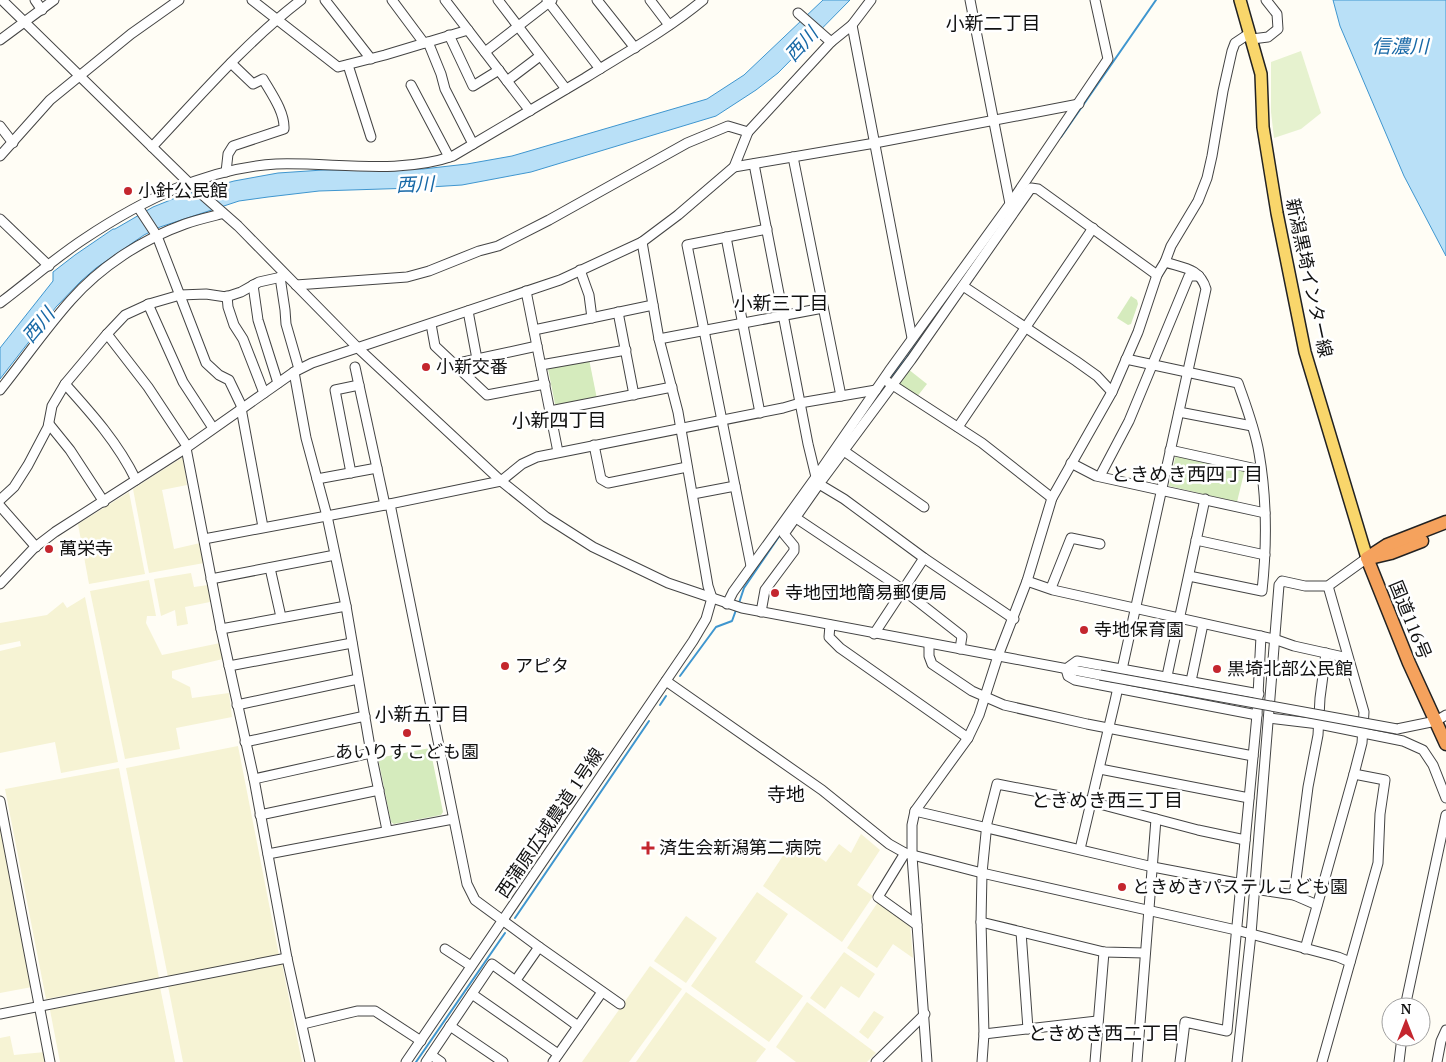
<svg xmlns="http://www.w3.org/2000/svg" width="1446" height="1062" viewBox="0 0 1446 1062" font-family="'PT Serif','Noto Sans JP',serif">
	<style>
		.farmland { fill: #f6f3d4 }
		.green { fill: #d5ebbd }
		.pitch { fill: #e6f2cf }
		.water { fill: #b9e0f7; stroke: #3f96cf }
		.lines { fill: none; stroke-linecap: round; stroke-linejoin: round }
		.stream { stroke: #3f96cf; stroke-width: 2 }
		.minor-casing { stroke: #444; stroke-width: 11 }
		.major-casing { stroke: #222; stroke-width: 14 }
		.highway-casing { stroke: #222; stroke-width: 15 }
		.minor { stroke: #fff; stroke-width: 9 }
		.major { stroke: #f9d66b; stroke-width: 11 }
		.highway { stroke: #f5a25d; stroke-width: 12 }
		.minor-bridge-casing { stroke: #444; stroke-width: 11; stroke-linecap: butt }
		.minor-bridge { stroke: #fff; stroke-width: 9 }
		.poi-dot { fill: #c4262e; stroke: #fff; stroke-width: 2 }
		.labels { text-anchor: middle; stroke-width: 5; stroke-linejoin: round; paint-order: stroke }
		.poi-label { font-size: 18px; fill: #111; stroke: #fff; text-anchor: start }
		.street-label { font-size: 18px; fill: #111; stroke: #fff }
		.neighbourhood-label { font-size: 19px; fill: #111; stroke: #fff }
		.water-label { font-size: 19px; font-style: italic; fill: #1768a6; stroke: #fff }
	</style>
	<rect width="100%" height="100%" fill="#fffdf5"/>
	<g class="farmland">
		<path d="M 183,457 L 187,485 L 162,490 L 174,549 L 200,543 L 204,563 L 149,573 L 133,489 Z"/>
		<path d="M 129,492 L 145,574 L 89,584 L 78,524 Z"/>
		<path d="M 191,573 L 194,587 L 208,585 L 210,602 L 185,607 L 188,624 L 177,626 L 175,610 L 161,616 L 154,579 Z"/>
		<path d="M 149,580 L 156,616 L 147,616 L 146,623 L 162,655 L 220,643 L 223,659 L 172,671 L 172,678 L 190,687 L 192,698 L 229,693 L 232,717 L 176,728 L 180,749 L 125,759 L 90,591 Z"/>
		<path d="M 85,597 L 118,762 L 61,773 L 55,742 L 0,753 L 0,651 L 21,646 L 20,641 L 0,645 L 0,623 L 47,615 L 63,602 L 67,608 Z"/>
		<path d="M 238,746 L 279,955 L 168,977 L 126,768 Z"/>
		<path d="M 119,768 L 159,978 L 46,999 L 5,789 Z"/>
		<path d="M 0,826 L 32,987 L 0,993 Z"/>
		<path d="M 861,834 L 880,850 L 857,885 L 873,896 L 842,942 L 763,886 L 794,839 L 826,862 L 839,844 L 851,853 Z"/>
		<path d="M 757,892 L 788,914 L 755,962 L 803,996 L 769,1042 L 691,986 Z"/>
		<path d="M 878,902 L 910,924 L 913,958 L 893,944 L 877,968 L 847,948 Z"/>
		<path d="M 686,916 L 717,938 L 686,983 L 654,961 Z"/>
		<path d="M 844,952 L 875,974 L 859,998 L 841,986 L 825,1009 L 810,998 Z"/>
		<path d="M 282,964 L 302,1062 L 183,1062 L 168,986 Z"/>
		<path d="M 650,966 L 682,989 L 629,1062 L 582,1062 Z"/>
		<path d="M 160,987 L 175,1062 L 60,1062 L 50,1010 Z"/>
		<path d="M 686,992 L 766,1049 L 756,1062 L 636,1062 Z"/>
		<path d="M 807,1002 L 876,1053 L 867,1062 L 796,1062 L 776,1047 Z"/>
		<path d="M 874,1011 L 884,1017 L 868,1039 L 859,1032 Z"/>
		<path d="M 10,1036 L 14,1055 L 45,1052 L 47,1062 L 0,1062 L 0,1038 Z"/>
	</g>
	<g class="green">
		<path d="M 1131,296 L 1137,300 L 1138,304 L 1131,324 L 1128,325 L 1117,318 Z"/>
		<path d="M 589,359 L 597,399 L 558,406 L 555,404 L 548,369 L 550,366 Z"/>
		<path d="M 908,369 L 927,384 L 916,398 L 897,384 Z"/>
		<path d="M 1176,454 L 1245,469 L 1237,502 L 1169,486 Z"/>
		<path d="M 430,748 L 443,812 L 441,815 L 394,824 L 391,822 L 378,758 Z"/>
	</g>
	<path class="pitch" d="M 1301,51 L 1321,113 L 1301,129 L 1274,138 L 1271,112 L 1271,62 Z"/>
	<g class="water">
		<path d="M 823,0 L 850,0 L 778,73 L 756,90 L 716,116 L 531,172 L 462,185 L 414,188 L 319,191 L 268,197 L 239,201 L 160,227 L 144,235 L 96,268 L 81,281 L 56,307 L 0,379 L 0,348 L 53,281 L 53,272 L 75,255 L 113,229 L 115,229 L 153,207 L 183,195 L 234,181 L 278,173 L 323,170 L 423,169 L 467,164 L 512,156 L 707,99 L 744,75 Z"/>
		<path d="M 1333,0 L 1446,0 L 1446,256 L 1404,176 L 1340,26 Z"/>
	</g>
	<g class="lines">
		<g class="stream">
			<path d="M 1061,137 L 1156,0"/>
			<path d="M 889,379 L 905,360 L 984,247"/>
			<path d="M 870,406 L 886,383"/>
			<path d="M 739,603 L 744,588 L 780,535"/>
			<path d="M 680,676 L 716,627 L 732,621 L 736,610"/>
			<path d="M 660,705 L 666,696"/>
			<path d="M 515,918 L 649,721"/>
			<path d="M 416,1062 L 505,933"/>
		</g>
		<defs>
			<g id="minor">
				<path d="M 2,0 L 188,182 L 238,226 L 358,348 L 501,481 L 546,517 L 593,547 L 668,583 L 742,608 L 1100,675"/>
				<path d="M 35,0 L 42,10"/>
				<path d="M 252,0 L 338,67 L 385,55 L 468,30"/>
				<path d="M 325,0 L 371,59"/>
				<path d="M 392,0 L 424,43"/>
				<path d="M 445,0 L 530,111"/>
				<path d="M 498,0 L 566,89"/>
				<path d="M 547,0 L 600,69"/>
				<path d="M 597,0 L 635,48"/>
				<path d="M 650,0 L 669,25"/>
				<path d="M 970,0 L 1010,204 L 1012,206"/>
				<path d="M 798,13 L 831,42"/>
				<path d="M 852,25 L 912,338"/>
				<path d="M 449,35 L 473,86 L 499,70"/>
				<path d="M 1252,39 L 1268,37 L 1278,29 L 1277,14 L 1266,0"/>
				<path d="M 0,40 L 54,0"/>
				<path d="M 428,42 L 441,74 L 445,89 L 473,144"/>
				<path d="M 485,52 L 552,0"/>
				<path d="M 348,65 L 371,137"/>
				<path d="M 507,81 L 540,56"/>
				<path d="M 411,85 L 449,157"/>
				<path d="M 0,126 L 13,143"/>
				<path d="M 152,147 C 200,96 245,43 301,0"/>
				<path d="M 0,156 L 50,100 L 131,34 L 179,0"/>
				<path d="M 793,157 L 841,396"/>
				<path d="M 754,164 L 808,444 L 816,477"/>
				<path d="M 734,167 L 875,143 L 1079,104"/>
				<path d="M 226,172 L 228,154 L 233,146 L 284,129 C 285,112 271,93 263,79 L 253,84 L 231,63"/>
				<path d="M 138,207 L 157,236 L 206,363 L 219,375 L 229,380 L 242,407"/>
				<path d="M 0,219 L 49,266"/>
				<path d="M 726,237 L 760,413"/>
				<path d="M 642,242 L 659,339 L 678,412 L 708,586 L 712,598"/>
				<path d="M 580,270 L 589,295 L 592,318"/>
				<path d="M 280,277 L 285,310 L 286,324 L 299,369"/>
				<path d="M 253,285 L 258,320 L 278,383"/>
				<path d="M 296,285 L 407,277 L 429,271 L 479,251 L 498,246 L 549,220 L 687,143 L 728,126 L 748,132"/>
				<path d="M 963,286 L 1076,361 L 1097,376 L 1112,392"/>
				<path d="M 526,291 L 558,452"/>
				<path d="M 227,296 L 228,307 L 234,325 L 243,339 L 264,393"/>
				<path d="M 0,303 C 28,282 55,258 84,239 C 141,201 206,168 276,164 C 333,162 399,175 453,156 C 497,130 541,104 585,78 C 625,53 667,30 703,0"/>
				<path d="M 148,304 L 183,382 L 213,428"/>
				<path d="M 468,311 L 477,359"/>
				<path d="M 618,312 L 634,395"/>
				<path d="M 431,324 L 435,346 L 487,395 L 545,384"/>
				<path d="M 534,330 L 653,305"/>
				<path d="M 107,334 L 148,387 L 187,446"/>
				<path d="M 659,339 L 823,308"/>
				<path d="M 1126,359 L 1238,383 C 1246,406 1255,429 1259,453 C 1267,499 1267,545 1262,591 L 1189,576"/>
				<path d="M 454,364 L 537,346"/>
				<path d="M 541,365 L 626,350"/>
				<path d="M 355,367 L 385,505"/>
				<path d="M 294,372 L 306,438 L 327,516 L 346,606 L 371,753 L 387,830"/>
				<path d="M 888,382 L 982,443 L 1052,498"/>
				<path d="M 65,384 C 92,414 118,443 136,480"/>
				<path d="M 0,390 C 24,360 46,328 71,300 C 101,266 143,239 185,224 C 196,220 209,217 221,214"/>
				<path d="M 241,408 L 263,527"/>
				<path d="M 550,411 L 672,387"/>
				<path d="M 1179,412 L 1252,426"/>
				<path d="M 49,424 L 70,450 L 104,502"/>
				<path d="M 958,427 L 1093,228"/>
				<path d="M 594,445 L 601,479 L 608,483 L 687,467"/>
				<path d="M 186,448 L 221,629 L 254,779 L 287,958 L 310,1062"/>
				<path d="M 1170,450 L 1261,470"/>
				<path d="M 844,451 L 924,507"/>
				<path d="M 1071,463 L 1096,476 L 1265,513"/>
				<path d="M 351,473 L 335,390 L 359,385"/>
				<path d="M 1100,476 L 1129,421 L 1189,276 L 1199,276"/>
				<path d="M 317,479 L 377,468"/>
				<path d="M 693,494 L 735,486"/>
				<path d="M 0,500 L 14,487 L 28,465 L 48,427 L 52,406 L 65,384 L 107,334 L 125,315 L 149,304 L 180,295 L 206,294 L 226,297 L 241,292 L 259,282 L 286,276"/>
				<path d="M 390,504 L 467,884 L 475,900 L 539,947 L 620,1004"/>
				<path d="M 0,506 L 36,547"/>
				<path d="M 796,518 L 902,589 L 962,636 L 960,649"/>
				<path d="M 204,539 L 385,505 L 501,481 L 522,464 L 537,457 L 783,408 L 800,403 L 876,390"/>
				<path d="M 1196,540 L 1265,555"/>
				<path d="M 751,566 L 687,245 L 767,229"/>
				<path d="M 270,568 L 281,617"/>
				<path d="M 211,579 L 335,555"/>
				<path d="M 1027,581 L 1053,590 L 1274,639 L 1294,646 L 1348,658"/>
				<path d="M 0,584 L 34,548 L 55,532 L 186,448 L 294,372 L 312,363 L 560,280 L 642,242 L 678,215 L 734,167 L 748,132 L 831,42 L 852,25 L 871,0"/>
				<path d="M 1051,588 L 1071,538 L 1100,544"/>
				<path d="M 727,604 L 733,592 L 816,477 L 889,371 L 1010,204 L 1108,59 L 1095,0"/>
				<path d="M 761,612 L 765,590 L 794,551 L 794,546 L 784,534 L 819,484"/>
				<path d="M 1014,619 L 924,558 L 844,499 L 819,484 L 911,360 L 1031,188 L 1038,189 L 1157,275"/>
				<path d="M 830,625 L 829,637 L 840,648 L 968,738"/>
				<path d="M 221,629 L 346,606"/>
				<path d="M 874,634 L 924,558"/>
				<path d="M 929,644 L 929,656 L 932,664 L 972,691 L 1004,705 L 1087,724 L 1253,756"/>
				<path d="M 229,666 L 352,643"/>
				<path d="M 1167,676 L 1205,499"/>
				<path d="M 666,681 L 822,790 L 889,844 L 905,853 L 982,873 L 1236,930 L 1338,957 L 1350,962"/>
				<path d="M 1191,681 L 1203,624"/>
				<path d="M 237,705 L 358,679"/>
				<path d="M 1257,715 L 1075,680 L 1068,676 L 1066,669 L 1077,661 L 1259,694"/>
				<path d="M 1269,718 L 1319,724 L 1403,741 L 1423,750 L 1433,765 L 1446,798"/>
				<path d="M 1397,729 L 1436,721 L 1446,715"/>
				<path d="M 245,742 L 365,716"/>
				<path d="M 1100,769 L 1249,798"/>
				<path d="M 254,779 L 371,753"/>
				<path d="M 0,801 L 50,1062"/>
				<path d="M 915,811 L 1153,867 L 1242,884"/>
				<path d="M 260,815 L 379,790"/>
				<path d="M 1080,849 L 1115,701 L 1206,289 C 1200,268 1183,268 1165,262"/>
				<path d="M 905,853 L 878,897 L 917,925"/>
				<path d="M 268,854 L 453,819"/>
				<path d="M 1254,889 L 1294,895 L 1317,905"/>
				<path d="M 1294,895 L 1308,787 L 1318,735 L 1320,698 L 1326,653"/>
				<path d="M 981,922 L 1104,952 L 1145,953"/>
				<path d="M 1021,932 L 1028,1029"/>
				<path d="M 445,949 L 471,966"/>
				<path d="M 1305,949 L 1354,774 L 1362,743 L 1364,712 L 1328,586"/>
				<path d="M 516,980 L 539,947"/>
				<path d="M 472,994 L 558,1054"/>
				<path d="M 1405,1007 L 1446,815"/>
				<path d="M 0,1014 L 287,958"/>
				<path d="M 303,1024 L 357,1011 L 375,1011 L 421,1041"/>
				<path d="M 450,1026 L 503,1062"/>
				<path d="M 984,1034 L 1097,1021"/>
				<path d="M 431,1055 L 441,1062"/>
				<path d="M 406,1062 L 693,641 L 706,619 L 712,598"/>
				<path d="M 426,1062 L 492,964 L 578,1026"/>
				<path d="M 553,1062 L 602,992"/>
				<path d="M 876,1062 L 925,1014"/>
				<path d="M 927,1062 L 912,856 L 912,825 L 915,811 L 968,738 L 979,715 L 998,656 L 1027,581 L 1052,498 L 1112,392 L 1138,332 L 1157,275 L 1165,262 L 1171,246 L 1198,201 L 1207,178 L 1212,156 L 1223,91 L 1232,51 L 1235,43 L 1250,33"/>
				<path d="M 982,1062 L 984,1034 L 981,922 L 982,873 L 987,823 L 997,784 L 1092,802 L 1198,830 L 1245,840"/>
				<path d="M 1095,1062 L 1104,952"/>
				<path d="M 1137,1062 L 1156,819"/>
				<path d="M 1180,1062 L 1185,1022 L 1227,1031 L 1257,715 L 1261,636"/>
				<path d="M 1237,1062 L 1251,934 L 1279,585 L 1282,581 L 1305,586 L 1328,586 L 1367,558"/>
				<path d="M 1322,1062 L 1378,863 L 1380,814 L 1385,780 L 1354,774"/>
				<path d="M 1399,1062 L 1402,1037"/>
				<path d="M 1437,1062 L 1441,1041 L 1446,1030"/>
			</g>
			<path id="major" d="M 1240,0 L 1261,74 L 1263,127 L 1277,213 L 1305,352 L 1367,558"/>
			<g id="highway">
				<path d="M 1374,557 L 1391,553 L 1422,541"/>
				<path d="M 1367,558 L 1409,663 L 1446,744"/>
				<path d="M 1367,558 L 1387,545 L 1446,522"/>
			</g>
		</defs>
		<use href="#minor" class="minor-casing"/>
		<use href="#major" class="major-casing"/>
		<use href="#highway" class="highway-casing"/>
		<use href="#minor" class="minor"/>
		<use href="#major" class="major"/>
		<use href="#highway" class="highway"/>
		<defs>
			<path id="minor-bridge" d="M 1100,675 L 1397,729"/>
		</defs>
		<use href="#minor-bridge" class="minor-bridge-casing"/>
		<use href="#minor-bridge" class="minor-bridge"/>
	</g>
	<g class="poi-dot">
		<circle cx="128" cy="191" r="5"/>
		<circle cx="426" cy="367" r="5"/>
		<circle cx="49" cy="549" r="5"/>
		<circle cx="775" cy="593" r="5"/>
		<circle cx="1084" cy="630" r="5"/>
		<circle cx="505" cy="666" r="5"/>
		<circle cx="1217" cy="669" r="5"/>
		<circle cx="407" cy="733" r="5"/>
		<path d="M645.5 840.5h5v5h5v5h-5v5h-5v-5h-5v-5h5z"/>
		<circle cx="1122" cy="887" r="5"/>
	</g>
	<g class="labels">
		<g class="poi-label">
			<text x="138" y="197">小針公民館</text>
			<text x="436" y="373">小新交番</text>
			<text x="59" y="555">萬栄寺</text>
			<text x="785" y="599">寺地団地簡易郵便局</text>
			<text x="1094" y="636">寺地保育園</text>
			<text x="515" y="672">アピタ</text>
			<text x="1227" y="675">黒埼北部公民館</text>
			<text x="407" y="758" text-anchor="middle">あいりすこども園</text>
			<text x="659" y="854">済生会新潟第二病院</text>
			<text x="1132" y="893">ときめきパステルこども園</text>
		</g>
		<g class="street-label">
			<text transform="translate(1309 278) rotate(78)" y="6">新潟黒埼インター線</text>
			<text transform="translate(1410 620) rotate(68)" y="6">国道116号</text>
			<text transform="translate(550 823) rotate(-56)" y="6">西蒲原広域農道 1号線</text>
		</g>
		<g class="neighbourhood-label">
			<text x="993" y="30">小新二丁目</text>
			<text x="781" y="310">小新三丁目</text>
			<text x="559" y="427">小新四丁目</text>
			<text x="1187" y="481">ときめき西四丁目</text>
			<text x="422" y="721">小新五丁目</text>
			<text x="786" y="801">寺地</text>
			<text x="1107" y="807">ときめき西三丁目</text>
			<text x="1104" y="1040">ときめき西二丁目</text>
		</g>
		<g class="water-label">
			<text transform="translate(801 44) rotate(-48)" y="7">西川</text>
			<text x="1400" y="53">信濃川</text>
			<text transform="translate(415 184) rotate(-2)" y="7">西川</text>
			<text transform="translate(38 325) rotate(-50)" y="7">西川</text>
		</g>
	</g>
	<g transform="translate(1406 1022)"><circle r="24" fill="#ffffff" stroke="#a0a0a0"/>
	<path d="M0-4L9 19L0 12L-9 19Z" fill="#c4262e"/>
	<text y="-8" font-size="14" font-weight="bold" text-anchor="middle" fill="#111111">N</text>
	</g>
</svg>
